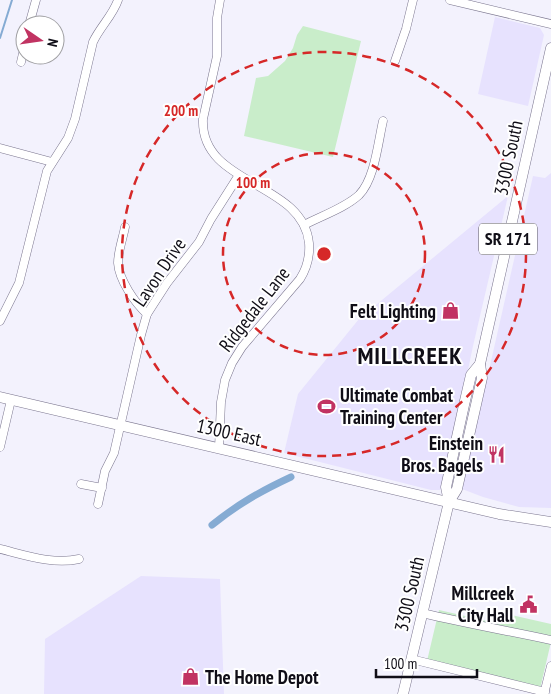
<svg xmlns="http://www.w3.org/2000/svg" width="551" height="694" viewBox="0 0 551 694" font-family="'PT Sans Narrow',sans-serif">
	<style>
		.built { fill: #e7e2fe }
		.green { fill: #c9edca }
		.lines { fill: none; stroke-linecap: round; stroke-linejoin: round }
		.stream { stroke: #85abd3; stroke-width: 2 }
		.canal { stroke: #85abd3; stroke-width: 7 }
		.minor-casing { stroke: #7a758e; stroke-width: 9 }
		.major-casing { stroke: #7a758e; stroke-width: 11 }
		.minor { stroke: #fff; stroke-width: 8 }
		.major { stroke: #fff; stroke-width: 10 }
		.ring { fill: none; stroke: #d62828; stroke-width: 2.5; stroke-dasharray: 9 6 }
		.labels { text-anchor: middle; stroke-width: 4; stroke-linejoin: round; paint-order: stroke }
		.shield { fill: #fff; stroke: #58565d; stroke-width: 1 }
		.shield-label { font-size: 18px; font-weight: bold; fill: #100e17 }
		.street-label { font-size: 19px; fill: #100e17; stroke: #fff }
		.poi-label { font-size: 19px; font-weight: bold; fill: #100e17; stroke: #fff; text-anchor: end }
		.district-label { font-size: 24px; font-weight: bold; letter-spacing: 1px; fill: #100e17; stroke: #fff }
		.centre { fill: #d62828; stroke: #fff; stroke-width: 2.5 }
		.ring-label { font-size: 15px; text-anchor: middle; font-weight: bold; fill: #d62828; stroke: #fff; stroke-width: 4; stroke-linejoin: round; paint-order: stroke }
	</style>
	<rect width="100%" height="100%" fill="#f3f2fd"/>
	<g class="built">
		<path d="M 495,17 L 540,28 L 544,35 L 528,106 L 478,94 Z"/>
		<path d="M 551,173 L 551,508 L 519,507 L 483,497 L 462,489 L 533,176 L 545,178 Z"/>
		<path d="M 508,196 L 473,346 L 444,485 L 440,490 L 431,490 L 284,453 L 298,394 L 359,319 Z"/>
		<path d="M 141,576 L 220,579 L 224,694 L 44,694 L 45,639 Z"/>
	</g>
	<g class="green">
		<path d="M 303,26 L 361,41 L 333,157 L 244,136 L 256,78 L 268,76 L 285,61 L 293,48 L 297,35 Z"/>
		<path d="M 439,610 L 500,624 L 503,613 L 551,624 L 551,642 L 540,689 L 427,661 Z"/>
	</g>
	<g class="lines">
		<path class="stream" d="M 0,38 L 12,0"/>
		<path class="canal" d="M 212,525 C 238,504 261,491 291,477"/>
		<defs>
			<g id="minor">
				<path d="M 450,0 L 551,24"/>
				<path d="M 29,25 L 36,0"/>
				<path d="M 395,61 L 406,29 L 413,0"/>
				<path d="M 21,62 L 25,45"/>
				<path d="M 0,148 L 52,162"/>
				<path d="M 304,225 C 321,216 345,208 359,195 C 375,179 378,142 383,121"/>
				<path d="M 125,227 C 123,238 118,251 118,263 C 119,280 135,303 147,314"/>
				<path d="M 0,321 L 19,283 L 47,171 L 68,138 L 75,119 L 93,42 C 100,27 113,15 118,0"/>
				<path d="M 0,447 L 11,400"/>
				<path d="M 219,448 L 221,402 L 225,380 L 232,363 L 242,347 L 300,279 C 307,268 310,256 309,243 C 303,181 200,186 203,119 L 217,56 L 217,18 L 220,0"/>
				<path d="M 81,484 L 102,488"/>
				<path d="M 98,504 L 105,471 L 114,453 L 141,335 L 147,314 L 167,283 L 199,242 L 211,219 L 239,175"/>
				<path d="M 0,549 C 25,555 53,565 79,559"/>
				<path d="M 422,613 C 465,623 508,631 551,640"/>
				<path d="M 411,659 L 545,692"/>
				<path d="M 544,694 L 551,666"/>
			</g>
			<g id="major">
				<path d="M 0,397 L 499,514 L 551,522"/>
				<path d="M 449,502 L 446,487 L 464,405 L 471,375 L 480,364"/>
				<path d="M 403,694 L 449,502 L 457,489 L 482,378 L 480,364 L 551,48"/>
			</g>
		</defs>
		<use href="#minor" class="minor-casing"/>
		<use href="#major" class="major-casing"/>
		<use href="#minor" class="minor"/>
		<use href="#major" class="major"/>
	</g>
	<g class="ring">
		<circle cx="324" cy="254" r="101"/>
		<circle cx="324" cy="254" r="202"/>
	</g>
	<defs>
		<symbol id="shop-bare" viewBox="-9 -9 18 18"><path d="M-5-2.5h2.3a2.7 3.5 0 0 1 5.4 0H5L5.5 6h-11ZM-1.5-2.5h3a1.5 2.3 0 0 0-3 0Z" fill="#c13362" stroke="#fff" stroke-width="2.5" paint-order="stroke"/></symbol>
		<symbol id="stadium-bare" viewBox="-9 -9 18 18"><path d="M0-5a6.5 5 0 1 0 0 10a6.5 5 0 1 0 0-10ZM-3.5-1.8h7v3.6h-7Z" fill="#c13362" stroke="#fff" stroke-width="2.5" paint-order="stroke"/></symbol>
		<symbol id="restaurant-bare" viewBox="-9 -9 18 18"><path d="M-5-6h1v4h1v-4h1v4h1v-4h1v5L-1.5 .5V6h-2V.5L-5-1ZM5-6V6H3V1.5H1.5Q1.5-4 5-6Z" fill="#c13362" stroke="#fff" stroke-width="2.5" paint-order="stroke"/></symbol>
		<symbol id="civic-bare" viewBox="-9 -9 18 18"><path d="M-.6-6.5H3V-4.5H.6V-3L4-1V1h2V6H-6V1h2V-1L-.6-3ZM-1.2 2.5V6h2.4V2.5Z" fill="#c13362" stroke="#fff" stroke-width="2.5" paint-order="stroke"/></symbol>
	</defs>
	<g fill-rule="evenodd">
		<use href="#shop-bare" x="438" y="298" width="25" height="25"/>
		<use href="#stadium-bare" x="314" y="394" width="25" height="25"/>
		<use href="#restaurant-bare" x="484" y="442" width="25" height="25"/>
		<use href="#civic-bare" x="516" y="592" width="25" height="25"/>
		<use href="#shop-bare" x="178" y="664" width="25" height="25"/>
	</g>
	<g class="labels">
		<rect class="shield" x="479" y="223.5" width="58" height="31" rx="4"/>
		<g class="shield-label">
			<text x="508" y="245">SR 171</text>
		</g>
		<g class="street-label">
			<text transform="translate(508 158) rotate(-78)" y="7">3300 South</text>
			<text transform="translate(159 272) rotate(-56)" y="7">Lavon Drive</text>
			<text transform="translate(254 309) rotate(-52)" y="7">Ridgedale Lane</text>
			<text transform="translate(229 432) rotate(13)" y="7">1300 East</text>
			<text transform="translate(409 594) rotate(-77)" y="7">3300 South</text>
		</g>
		<g class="poi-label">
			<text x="436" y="318">Felt Lighting</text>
			<text x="340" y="402" text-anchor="start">Ultimate Combat<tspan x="340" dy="22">Training Center</tspan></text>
			<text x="483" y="450">Einstein<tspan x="483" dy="22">Bros. Bagels</tspan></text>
			<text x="514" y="600">Millcreek<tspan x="514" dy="22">City Hall</tspan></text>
			<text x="205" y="684" text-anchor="start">The Home Depot</text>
		</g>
		<g class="district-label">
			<text x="410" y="364">MILLCREEK</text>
		</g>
	</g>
	<circle cx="324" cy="254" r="8" class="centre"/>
	<g class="ring-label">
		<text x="181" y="116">200 m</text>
		<text x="253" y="188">100 m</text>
	</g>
	<g transform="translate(40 40) rotate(103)"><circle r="24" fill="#ffffff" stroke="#9f9fa2"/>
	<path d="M0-4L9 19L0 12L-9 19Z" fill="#c13362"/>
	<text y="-8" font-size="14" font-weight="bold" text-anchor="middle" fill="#100e17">N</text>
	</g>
	<path d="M376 669v8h101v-8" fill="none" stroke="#100e17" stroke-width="2.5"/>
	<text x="384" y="669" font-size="15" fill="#100e17" stroke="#ffffff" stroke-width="4" paint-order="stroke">100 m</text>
</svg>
